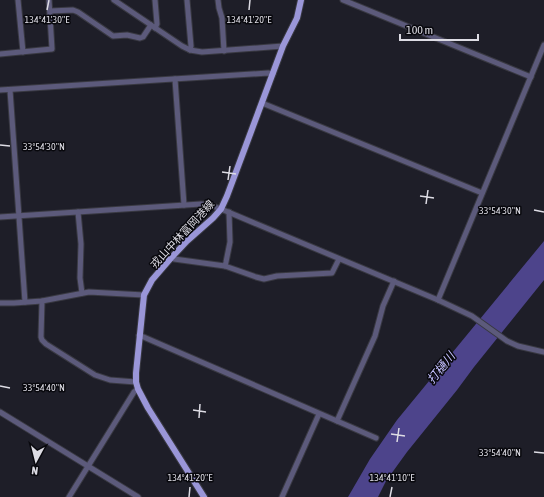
<svg xmlns="http://www.w3.org/2000/svg" width="544" height="497" viewBox="0 0 544 497" font-family="'Asap Condensed','Noto Sans JP',sans-serif">
	<style>
		.water { fill: #4d448b }
		.lines { fill: none; stroke-linecap: round; stroke-linejoin: round }
		.minor-casing { stroke: #393942; stroke-width: 7 }
		.major-casing { stroke: #393942; stroke-width: 8 }
		.minor { stroke: #5c5a7b; stroke-width: 5 }
		.major { stroke: #9a96d8; stroke-width: 6 }
		.ticks { fill: none; stroke: #dddce4; stroke-width: 1.5 }
		.labels { text-anchor: middle; stroke-width: 3; stroke-linejoin: round; paint-order: stroke }
		.street-label { font-size: 11px; fill: #dddce4; stroke: #08080d }
		.water-label { font-size: 12px; font-style: italic; fill: #c2bffd; stroke: #08080d }
		.ticks-label { font-size: 10px; text-anchor: middle; fill: #dddce4; stroke: #08080d; stroke-width: 3; stroke-linejoin: round; paint-order: stroke }
	</style>
	<rect width="100%" height="100%" fill="#1e1e28"/>
	<path class="water" d="M 544,241 L 544,280 L 474,367 L 457,390 L 407,452 L 386,481 L 378,497 L 348,497 L 370,459 L 397,420 Z"/>
	<g class="lines">
		<defs>
			<g id="minor">
				<path d="M 18,0 L 23,52"/>
				<path d="M 114,0 L 182,46 L 190,50 L 202,52 L 283,46"/>
				<path d="M 187,0 L 191,46 L 190,50"/>
				<path d="M 218,0 L 219,8 L 222,18 L 224,51"/>
				<path d="M 343,0 L 531,77"/>
				<path d="M 50,11 L 73,10 L 78,12 L 113,36 L 127,35 L 140,38 L 143,37 L 151,25"/>
				<path d="M 155,28 L 157,24 L 155,0"/>
				<path d="M 0,54 L 52,49 L 49,0"/>
				<path d="M 175,79 L 184,205"/>
				<path d="M 0,90 L 268,73 L 273,74"/>
				<path d="M 10,90 L 25,302"/>
				<path d="M 262,103 L 482,193"/>
				<path d="M 78,212 L 81,244 L 80,278 L 82,293"/>
				<path d="M 0,217 L 201,204 L 210,205 L 221,209 L 438,300 L 472,316 L 507,341 L 518,346 L 544,352"/>
				<path d="M 171,258 L 174,259 L 225,266 L 256,277 L 264,279 L 277,276 L 332,273 L 339,259"/>
				<path d="M 225,266 L 226,262 L 230,242 L 229,212"/>
				<path d="M 438,300 L 544,45"/>
				<path d="M 42,301 L 41,337 L 42,340 L 46,344 L 95,375 L 110,380 L 136,382"/>
				<path d="M 0,303 L 14,303 L 42,301 L 89,292 L 144,295"/>
				<path d="M 139,335 L 337,421 L 375,336 L 383,306 L 394,281"/>
				<path d="M 0,412 L 138,497"/>
				<path d="M 337,421 L 376,438"/>
				<path d="M 69,497 L 134,392 L 138,389"/>
				<path d="M 282,497 L 319,414"/>
			</g>
			<path id="major" d="M 204,497 L 148,408 L 138,389 L 136,382 L 136,373 L 144,295 L 152,280 L 171,258 L 187,241 L 213,218 L 221,209 L 227,196 L 283,46 L 297,18 L 301,0"/>
		</defs>
		<use href="#minor" class="minor-casing"/>
		<use href="#major" class="major-casing"/>
		<use href="#minor" class="minor"/>
		<use href="#major" class="major"/>
	</g>
	<path class="ticks" d="M 47,10 L 49,0M 249,10 L 250,0M 0,145 L 10,146M 222,172 L 236,174M 228,180 L 230,166M 420,196 L 434,198M 426,204 L 428,190M 534,210 L 544,212M 0,386 L 10,388M 193,410 L 206,412M 199,418 L 200,404M 391,434 L 405,436M 397,442 L 399,428M 534,452 L 544,453M 189,497 L 190,487M 390,497 L 392,487"/>
	<g class="labels">
		<g class="street-label">
			<text transform="translate(182 234) rotate(-47)" y="4">戎山中林富岡港線</text>
		</g>
		<g class="water-label">
			<text transform="translate(441 368) rotate(-51)" y="4">打樋川</text>
		</g>
	</g>
	<g class="ticks-label">
		<text x="47" y="23">134°41'30"E</text>
		<text x="249" y="23">134°41'20"E</text>
		<text x="44" y="150">33°54'30"N</text>
		<text x="500" y="214">33°54'30"N</text>
		<text x="44" y="391">33°54'40"N</text>
		<text x="500" y="456">33°54'40"N</text>
		<text x="190" y="481">134°41'20"E</text>
		<text x="392" y="481">134°41'10"E</text>
	</g>
	<g transform="translate(36 461) rotate(187)" stroke="#08080d" stroke-width="3" paint-order="stroke">
	<path d="M0-3L7 15L0 10L-7 15Z" fill="#dddce4"/>
	<text y="-6" font-size="11" font-weight="bold" text-anchor="middle" fill="#dddce4">N</text>
	</g>
	<path d="M400 34v6h78v-6" fill="none" stroke="#dddce4" stroke-width="2"/>
	<text x="406" y="34" font-size="12" fill="#dddce4" stroke="#08080d" stroke-width="3" paint-order="stroke">100 m</text>
</svg>
